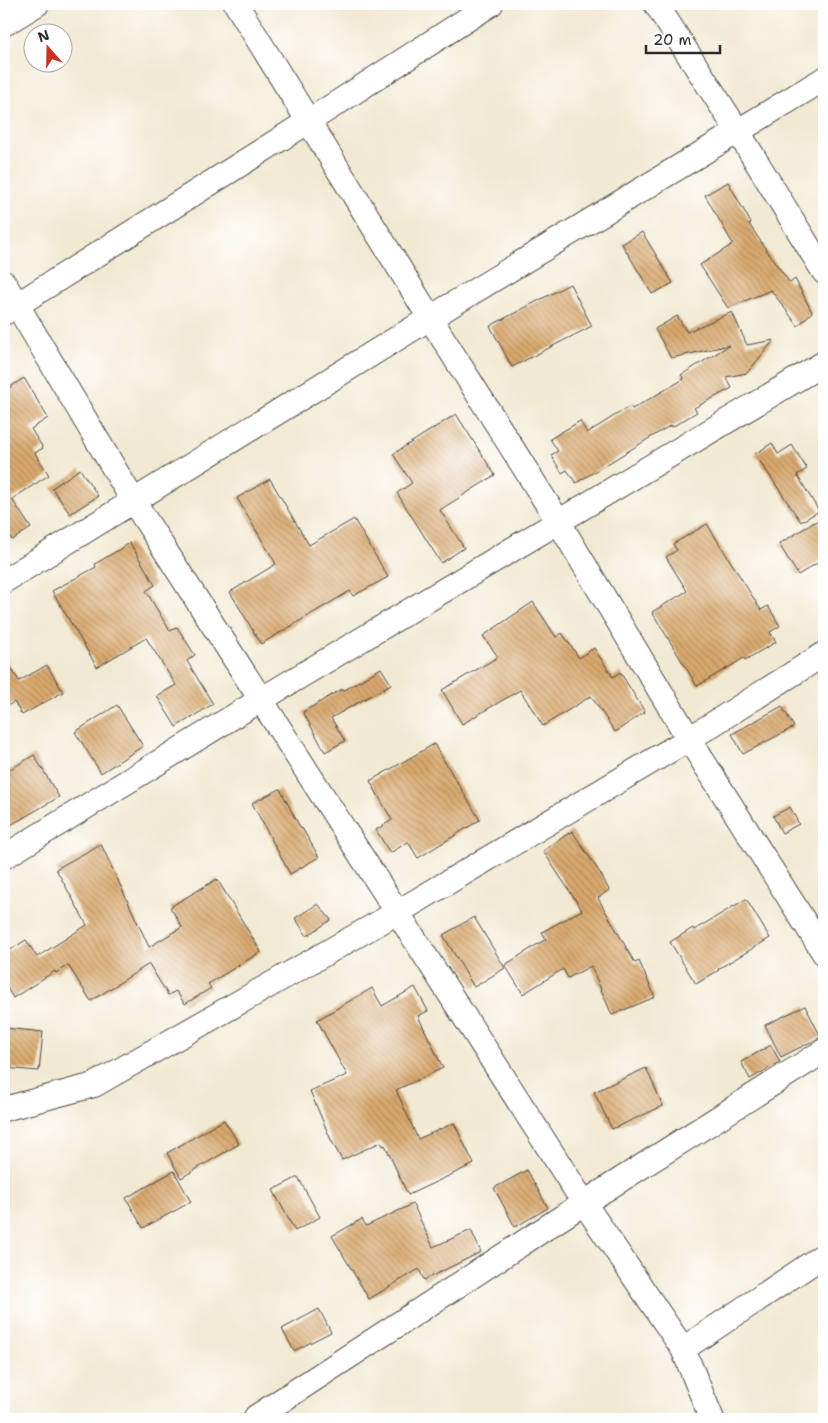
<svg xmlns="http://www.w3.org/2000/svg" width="828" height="1423" viewBox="0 0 828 1423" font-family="'Shantell Sans',sans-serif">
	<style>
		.building { fill: url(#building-back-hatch) }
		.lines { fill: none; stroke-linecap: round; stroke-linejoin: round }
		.minor-casing { stroke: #494844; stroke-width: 26 }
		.minor { stroke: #fff; stroke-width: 24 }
	</style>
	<defs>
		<pattern id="building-back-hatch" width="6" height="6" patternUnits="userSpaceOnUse" patternTransform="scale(1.25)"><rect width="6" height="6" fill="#d9a96e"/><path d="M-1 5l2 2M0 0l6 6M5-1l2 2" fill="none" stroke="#b08a5b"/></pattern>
	</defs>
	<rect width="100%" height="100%" fill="#fff"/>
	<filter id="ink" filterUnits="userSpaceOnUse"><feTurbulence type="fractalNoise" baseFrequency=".02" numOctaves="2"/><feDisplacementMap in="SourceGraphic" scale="10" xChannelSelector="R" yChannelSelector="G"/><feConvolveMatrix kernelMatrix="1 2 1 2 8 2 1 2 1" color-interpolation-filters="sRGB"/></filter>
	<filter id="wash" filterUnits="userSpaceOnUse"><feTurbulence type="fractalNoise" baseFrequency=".0096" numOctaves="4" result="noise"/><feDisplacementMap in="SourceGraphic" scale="20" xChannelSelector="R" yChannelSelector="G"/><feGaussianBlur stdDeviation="1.12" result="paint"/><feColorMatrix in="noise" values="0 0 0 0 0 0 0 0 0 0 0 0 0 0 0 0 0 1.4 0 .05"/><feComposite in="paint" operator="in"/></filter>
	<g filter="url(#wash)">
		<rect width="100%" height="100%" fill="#f2e9d2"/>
		<g id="blocks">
			<g class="building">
				<path d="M 728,182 L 751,223 L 749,224 L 769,254 L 790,283 L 795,279 L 812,312 L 798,326 L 771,290 L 728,308 L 700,265 L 733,244 L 705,195 Z"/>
				<path d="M 642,232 L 673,283 L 652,294 L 622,244 Z"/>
				<path d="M 570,284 L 592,326 L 512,367 L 490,326 Z"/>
				<path d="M 732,312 L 747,345 L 774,340 L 747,373 L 726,377 L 732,388 L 694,408 L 697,412 L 672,427 L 671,425 L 576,483 L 567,470 L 562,473 L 551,455 L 558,451 L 550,439 L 580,421 L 587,433 L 630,406 L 632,409 L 684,379 L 681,375 L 730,345 L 671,358 L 655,329 L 677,316 L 687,332 Z"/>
				<path d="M 24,378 L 48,418 L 31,429 L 43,448 L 35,453 L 49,475 L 12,499 L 31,528 L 12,540 L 4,527 L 4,391 Z"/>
				<path d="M 456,414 L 495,475 L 440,510 L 464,548 L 441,563 L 397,493 L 412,483 L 393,454 Z"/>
				<path d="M 772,443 L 778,454 L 792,445 L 807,469 L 797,475 L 819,511 L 801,522 L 755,454 Z"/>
				<path d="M 80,469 L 98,496 L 70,514 L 52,488 Z"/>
				<path d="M 270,479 L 309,545 L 354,519 L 388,577 L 353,596 L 350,591 L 261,644 L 230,592 L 276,564 L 237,498 Z"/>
				<path d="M 818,520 L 824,531 L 824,559 L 798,575 L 779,544 Z"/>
				<path d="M 707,524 L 761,610 L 768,606 L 780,626 L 770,632 L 776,642 L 745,660 L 744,658 L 697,686 L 652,612 L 687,591 L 666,557 L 677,550 L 673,544 Z"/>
				<path d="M 130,543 L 155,585 L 146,591 L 170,631 L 177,627 L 195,655 L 187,661 L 213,704 L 176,727 L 157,696 L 176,685 L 146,638 L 97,667 L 52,591 L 96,567 L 95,564 Z"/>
				<path d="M 533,602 L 556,637 L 562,633 L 579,658 L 594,648 L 613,677 L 620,672 L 645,712 L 615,732 L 591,696 L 543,726 L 520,690 L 462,724 L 442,690 L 498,657 L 483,636 Z"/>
				<path d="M 4,656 L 19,681 L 47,665 L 63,692 L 22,715 L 14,702 L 4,708 Z"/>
				<path d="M 381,668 L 391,684 L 331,718 L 345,741 L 325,752 L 303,712 L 342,689 L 343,691 Z"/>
				<path d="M 117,705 L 143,746 L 101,773 L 75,732 Z"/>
				<path d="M 782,706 L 794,727 L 743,754 L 732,734 Z"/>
				<path d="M 434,744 L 480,820 L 418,858 L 408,842 L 390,853 L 376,830 L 392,820 L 370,781 Z"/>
				<path d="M 34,755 L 59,797 L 11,825 L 4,812 L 4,773 Z"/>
				<path d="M 280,789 L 301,829 L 302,828 L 319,857 L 290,874 L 252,803 Z"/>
				<path d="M 790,807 L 799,824 L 782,833 L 773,816 Z"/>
				<path d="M 572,831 L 602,876 L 609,890 L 598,898 L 635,963 L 639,961 L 655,997 L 612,1015 L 591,966 L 568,978 L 563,969 L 523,994 L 505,965 L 546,939 L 542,932 L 582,910 L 543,851 Z"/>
				<path d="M 101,844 L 149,947 L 182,927 L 170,907 L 217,879 L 261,952 L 208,984 L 211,988 L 185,1004 L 176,991 L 168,995 L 149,964 L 91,1001 L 68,965 L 56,973 L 55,971 L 13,998 L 4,983 L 4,954 L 26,940 L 37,957 L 87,925 L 56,869 Z"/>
				<path d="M 746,899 L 770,938 L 718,969 L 719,970 L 696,984 L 670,942 L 693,928 L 694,930 Z"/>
				<path d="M 318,904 L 331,920 L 307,936 L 295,918 Z"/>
				<path d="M 474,917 L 505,968 L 474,987 L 443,935 Z"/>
				<path d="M 415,987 L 428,1011 L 418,1016 L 443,1068 L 396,1090 L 418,1139 L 454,1123 L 474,1164 L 408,1195 L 385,1145 L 383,1146 L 381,1142 L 342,1160 L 331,1140 L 310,1091 L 347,1075 L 317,1020 L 372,988 L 382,1006 Z"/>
				<path d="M 805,1006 L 821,1037 L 781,1057 L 765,1025 Z"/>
				<path d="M 4,1028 L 43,1032 L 39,1071 L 4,1068 Z"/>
				<path d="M 771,1045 L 780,1062 L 750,1079 L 741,1062 Z"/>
				<path d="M 646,1068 L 663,1106 L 612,1129 L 594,1092 Z"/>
				<path d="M 224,1120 L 239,1144 L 181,1178 L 167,1153 Z"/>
				<path d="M 527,1170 L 548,1208 L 515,1227 L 494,1188 Z"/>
				<path d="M 174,1171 L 191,1202 L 143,1228 L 126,1198 Z"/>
				<path d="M 298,1177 L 320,1217 L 295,1231 L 273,1190 Z"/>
				<path d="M 413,1204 L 433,1247 L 471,1230 L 481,1252 L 424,1280 L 419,1269 L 369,1299 L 332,1236 L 362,1219 L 366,1226 Z"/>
				<path d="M 319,1309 L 331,1332 L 294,1351 L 282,1329 Z"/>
			</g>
		</g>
	</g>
	<g filter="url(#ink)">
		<use href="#blocks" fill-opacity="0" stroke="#494844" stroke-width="1"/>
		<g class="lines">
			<defs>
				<g id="minor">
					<path d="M 236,4 L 430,318 L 558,521 L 689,739 L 824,953"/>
					<path d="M 656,4 L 737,130 L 824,272"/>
					<path d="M 4,24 L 37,4"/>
					<path d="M 4,283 L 134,502 L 584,1203 L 683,1349 L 712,1419"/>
					<path d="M 4,313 L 309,121 L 491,4"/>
					<path d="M 4,581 L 430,318 L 824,79"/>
					<path d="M 4,857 L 262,699 L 824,363"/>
					<path d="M 4,1109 L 94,1085 L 398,912 L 689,739 L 824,654"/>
					<path d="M 683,1349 L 824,1255"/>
					<path d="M 255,1419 L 256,1417 L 584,1203 L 824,1051"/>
				</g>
			</defs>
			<use href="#minor" class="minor-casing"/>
			<use href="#minor" class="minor"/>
		</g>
	</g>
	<rect width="828" height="1423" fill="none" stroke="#fff" stroke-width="20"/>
	<g transform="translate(48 48) rotate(340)"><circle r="24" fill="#ffffff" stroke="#aaaaaa"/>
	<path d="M0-4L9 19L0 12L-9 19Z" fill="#c8321e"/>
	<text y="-8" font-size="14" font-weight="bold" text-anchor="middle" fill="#2b2b2b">N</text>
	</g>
	<path d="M646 45v8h74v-8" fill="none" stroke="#2b2b2b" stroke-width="2.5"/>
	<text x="653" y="45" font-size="15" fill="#2b2b2b" stroke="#ffffff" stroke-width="4" paint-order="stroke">20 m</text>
</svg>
